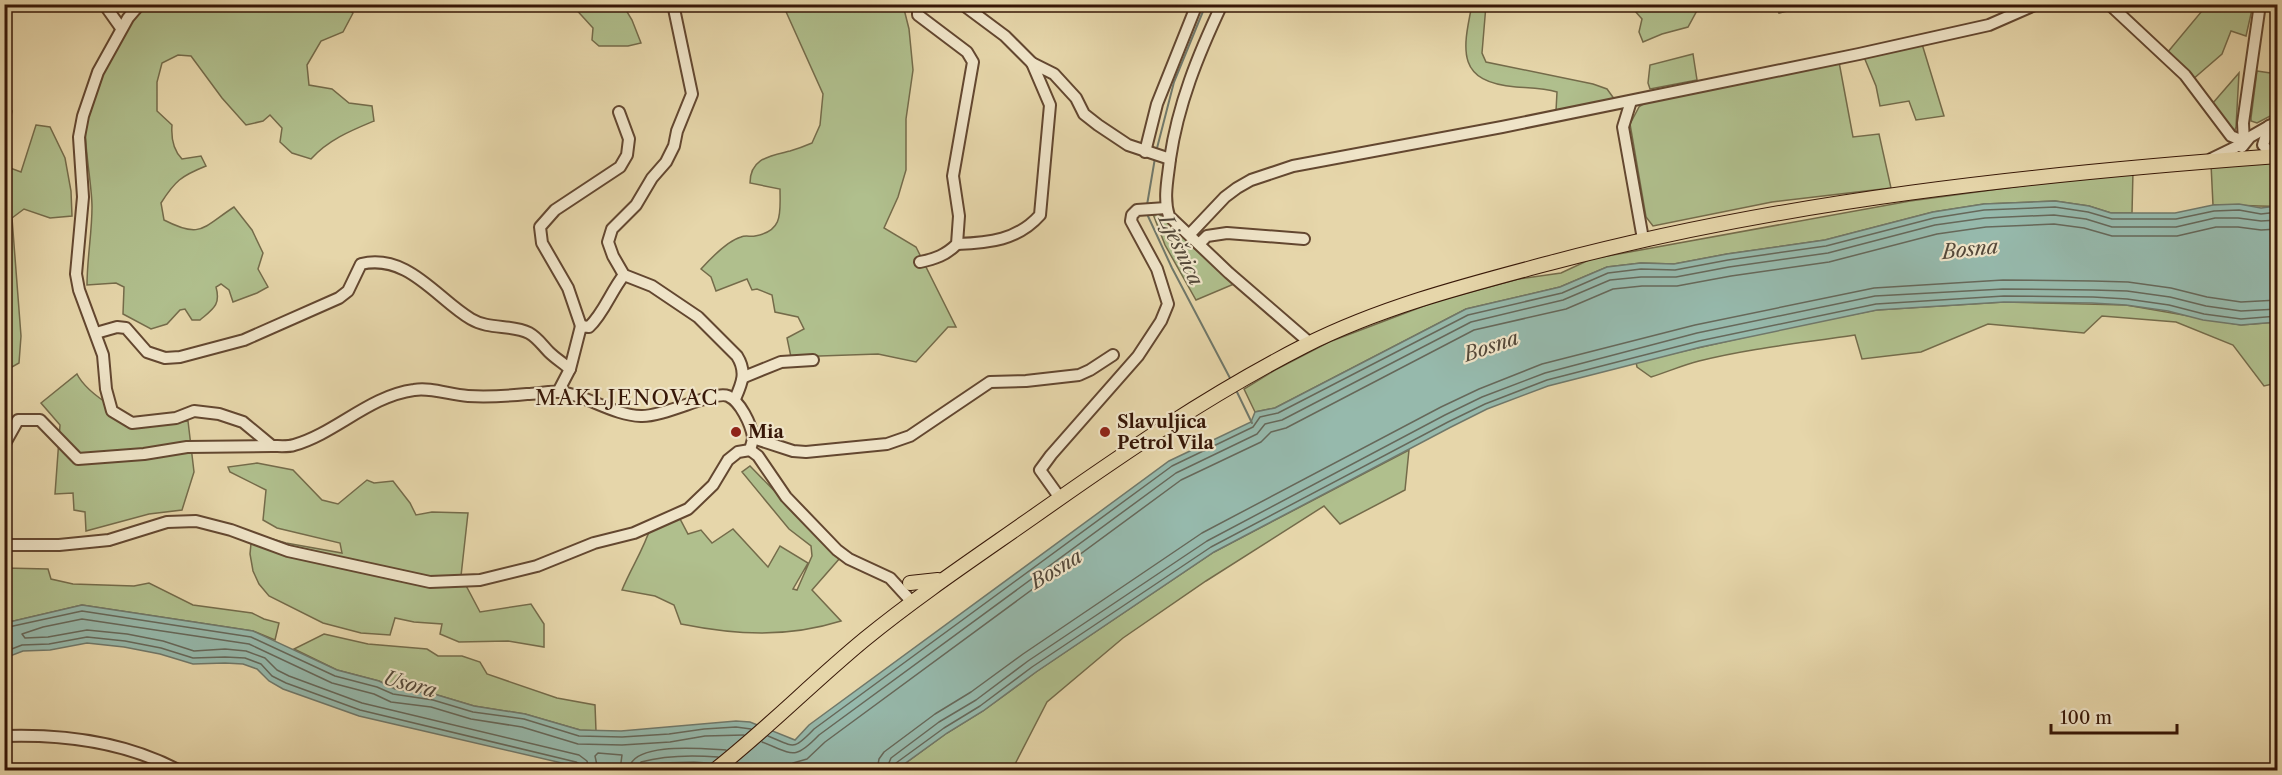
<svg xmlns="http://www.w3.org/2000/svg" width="2282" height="775" viewBox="0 0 2282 775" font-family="'Libre Caslon Text',serif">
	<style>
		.green { fill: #b0bf8d; stroke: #746b4a; stroke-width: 1.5 }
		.water { fill: #96b9ac; stroke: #70786a; stroke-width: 1.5 }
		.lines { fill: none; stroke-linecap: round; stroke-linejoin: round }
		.shore { stroke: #66685a; stroke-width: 1.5 }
		.stream { stroke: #70786a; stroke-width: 2 }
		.minor-casing { stroke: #634730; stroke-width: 14 }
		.major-casing { stroke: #371707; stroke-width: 16 }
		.minor { stroke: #efe4c8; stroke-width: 10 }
		.major { stroke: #e6d6aa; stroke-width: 14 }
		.poi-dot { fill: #8f2418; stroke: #efe4c8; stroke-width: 2 }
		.labels { text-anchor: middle; stroke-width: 4.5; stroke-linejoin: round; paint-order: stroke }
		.poi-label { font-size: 18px; font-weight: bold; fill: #371707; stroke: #efe4c8; text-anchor: start }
		.water-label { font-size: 20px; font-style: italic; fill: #544839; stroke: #efe4c8 }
		.quarter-label { font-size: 21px; letter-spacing: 1.5px; fill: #371707; stroke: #efe4c8 }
	</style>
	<rect width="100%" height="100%" fill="#e6d6aa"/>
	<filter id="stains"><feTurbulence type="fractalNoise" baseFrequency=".00333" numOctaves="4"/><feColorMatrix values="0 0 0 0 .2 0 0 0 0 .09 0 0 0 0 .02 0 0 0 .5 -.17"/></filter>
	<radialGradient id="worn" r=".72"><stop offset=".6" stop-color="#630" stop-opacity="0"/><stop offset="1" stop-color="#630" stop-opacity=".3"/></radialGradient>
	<g class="green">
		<path d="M 244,4 L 276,9 L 317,11 L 342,5 L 353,13 L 343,32 L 321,41 L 307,65 L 309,85 L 332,89 L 349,103 L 372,106 L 374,121 C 350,131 328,140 311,159 L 292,153 L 280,142 L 282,128 L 270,115 L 263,121 L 246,125 L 222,98 L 191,56 L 178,55 L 162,63 L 157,82 L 157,111 L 172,125 C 171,138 173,150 182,159 L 201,156 L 206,166 C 181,176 175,181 161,203 L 164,220 C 201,239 202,228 234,207 L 252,230 L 263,253 L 258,269 L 268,287 L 257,293 L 233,302 L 229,290 L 221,284 L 216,287 C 221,305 213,309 200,320 L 192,320 L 185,309 L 180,310 L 167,324 L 151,329 L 123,314 L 124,287 L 116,283 L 87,285 C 87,259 92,233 92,207 C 92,179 80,131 88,106 C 99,70 122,37 141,5 Z"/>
		<path d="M 1637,4 L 1700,4 L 1700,5 L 1688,27 L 1662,34 L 1643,42 L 1639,32 L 1642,19 L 1635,11 Z"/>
		<path d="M 572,5 L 623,5 L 632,20 L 641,43 L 628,46 L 599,46 L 592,40 L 593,28 Z"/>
		<path d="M 783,5 L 903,5 L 909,29 L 913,70 L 906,119 L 906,170 L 898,197 L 884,228 L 916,247 L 956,327 L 948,327 L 916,362 L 878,354 L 791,357 L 787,338 L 804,329 L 798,317 L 775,312 L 772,295 L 757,289 L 752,290 L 747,279 L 716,291 L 711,277 L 701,269 C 711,258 727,241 741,237 C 745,235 751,237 755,236 C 784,231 780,212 780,189 L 750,183 C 750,158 770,156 790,151 C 797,149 805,146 812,143 L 820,125 L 823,94 Z"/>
		<path d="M 1472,5 L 1486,5 L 1482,53 L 1486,62 L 1593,84 L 1607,89 L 1615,100 L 1556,111 L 1557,92 C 1544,88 1529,88 1516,87 C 1457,82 1462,52 1472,5 Z"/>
		<path d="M 1776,5 L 1776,4 L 1811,5 L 1779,13 Z"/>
		<path d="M 2199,5 L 2253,5 L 2246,36 L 2231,31 L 2222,54 L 2192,80 L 2167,53 L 2202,11 Z"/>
		<path d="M 1922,44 L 1944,116 L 1916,120 L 1909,101 L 1880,106 L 1876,86 L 1864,57 Z"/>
		<path d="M 1693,54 L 1697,80 L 1650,89 L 1648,83 L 1650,65 Z"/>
		<path d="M 1839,62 L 1853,137 L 1879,134 L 1891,188 L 1772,202 L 1653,226 L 1646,217 L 1630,124 L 1639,107 L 1645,103 Z"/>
		<path d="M 2257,71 L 2277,74 L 2278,112 L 2257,123 L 2251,121 L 2251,118 Z"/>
		<path d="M 2239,73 L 2236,127 L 2235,130 L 2231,130 L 2212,104 Z"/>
		<path d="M 5,107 L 12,111 L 5,148 Z"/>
		<path d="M 36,125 L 50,127 L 65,158 L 71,191 L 72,216 L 50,218 L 24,209 L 12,218 L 21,336 L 19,363 L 5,371 L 5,166 L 21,172 Z"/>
		<path d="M 2277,163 L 2277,206 C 2256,207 2235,204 2213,205 L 2211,164 Z"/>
		<path d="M 2133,171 L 2132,213 L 2111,213 L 2089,206 L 2055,201 L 1984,204 L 1933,212 L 1825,240 L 1727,254 L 1674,264 L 1641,263 L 1607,267 L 1560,287 L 1466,309 L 1275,408 L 1255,412 L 1244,389 L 1275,370 L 1329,342 L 1437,301 L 1518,279 L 1561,273 L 1591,259 L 1910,201 Z"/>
		<path d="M 1153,214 C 1164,214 1167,218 1173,227 L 1234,284 L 1196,300 L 1165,245 Z"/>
		<path d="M 2004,302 L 2126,305 L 2241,325 L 2277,322 L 2277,383 L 2264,386 L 2233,345 L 2176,322 L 2102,316 L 2084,333 L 1988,324 L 1921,352 L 1862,359 L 1855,335 C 1803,343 1751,348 1699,361 C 1683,365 1667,372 1651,377 L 1637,367 L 1636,362 L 1794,326 L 1876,310 Z"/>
		<path d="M 77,374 C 87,394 131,422 155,424 C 165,424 177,422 188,421 L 194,472 L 182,510 L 149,514 L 86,531 L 85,512 L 74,510 L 73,493 L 55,494 L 60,425 L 41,403 Z"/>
		<path d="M 1409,450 L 1405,490 L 1340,524 L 1324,506 L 1206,581 L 1123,638 L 1047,702 L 1012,770 L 896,770 L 947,733 L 983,711 L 1036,672 L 1214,552 Z"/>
		<path d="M 257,463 L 293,470 L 322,500 L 338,504 L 367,480 L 374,483 L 393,481 L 410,503 L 416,515 L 432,512 L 468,513 L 461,576 L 480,612 L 531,604 L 544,624 L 544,647 L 508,641 L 459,642 L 440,634 L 442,624 L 414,622 L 395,618 L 390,635 L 361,633 L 323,623 L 269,596 L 259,584 L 253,571 L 250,554 L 252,533 L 286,543 L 342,553 L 340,543 L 277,528 L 263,520 L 266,490 L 230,472 L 228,467 Z"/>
		<path d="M 750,466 L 840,558 L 812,590 L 841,621 C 787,638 736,635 681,624 L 674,605 L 655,596 L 622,590 C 631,568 644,549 651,526 L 679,517 L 688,534 L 701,530 L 712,543 L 733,529 L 768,567 L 780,546 L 808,563 L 793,589 L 797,590 L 812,556 L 811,546 L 789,529 L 742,472 Z"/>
		<path d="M 5,568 L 48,569 L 51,579 L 73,584 L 134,586 L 149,583 L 193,605 L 252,613 L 264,619 L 279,623 L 275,640 L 253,631 L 82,605 L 5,623 Z"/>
		<path d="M 324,634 L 368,644 L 427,649 L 438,656 L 462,656 L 480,662 L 487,674 L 557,698 L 595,705 L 596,731 L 580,730 L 525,714 L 474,706 L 434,694 L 395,689 L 379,681 L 337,670 L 294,649 Z"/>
	</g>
	<path class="water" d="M 2055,201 L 2089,206 L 2111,213 L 2175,213 L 2213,205 L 2239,204 L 2261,208 L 2277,206 L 2277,322 L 2241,325 L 2203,320 L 2168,311 L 2126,305 L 2092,303 L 2004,302 L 1877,310 L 1701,347 L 1548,386 L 1487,409 L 1451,427 L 1214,552 L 1036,672 L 983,711 L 947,733 L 896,770 L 771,770 L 773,768 L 694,762 L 662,763 L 631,770 L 592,770 L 359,716 L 283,689 L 269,681 L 257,669 L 243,664 L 225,663 L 193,664 L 160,654 L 124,647 L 87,643 L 50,650 L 23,651 L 5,658 L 5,623 L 82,605 L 253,631 L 337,670 L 379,681 L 395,689 L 434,694 L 474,706 L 525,714 L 580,730 L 621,731 L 736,721 L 750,722 L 795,740 L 809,725 L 1169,461 L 1251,422 L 1255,412 L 1275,408 L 1466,309 L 1560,287 L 1607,267 L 1641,263 L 1674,264 L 1727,254 L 1825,240 L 1933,212 L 1984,204 Z"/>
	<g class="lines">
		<g class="shore">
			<path d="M 4,628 L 82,611 L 251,637 L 335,676 L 377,687 L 393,694 L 433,700 L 473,712 L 524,719 L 579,736 L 622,737 L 669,734 L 704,729 L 736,727 L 751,729"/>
			<path d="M 4,652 L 22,645 L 49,644 L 87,637 L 125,641 L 161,648 L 193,658 L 225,657 L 245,658 L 261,664 L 272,676 L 286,683 L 360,710 L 576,762 L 581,765 L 581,770"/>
			<path d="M 768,736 C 795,747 793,751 814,729 L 1172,466 L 1253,427 L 1260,417 L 1278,413 L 1468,315 L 1562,293 L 1608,273 L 1641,269 L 1675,270 L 1728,260 L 1826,246 L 1934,218 L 1984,210 L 2055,207 L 2088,212 L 2112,219 L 2176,219 L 2214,211 L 2239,210 L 2261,214 L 2278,212"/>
			<path d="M 762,742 C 793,754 794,761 819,735 L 1176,473 L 1257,434 L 1265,424 L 1282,420 L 1471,322 L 1563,300 L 1610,280 L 1641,277 L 1676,277 L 1729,267 L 1828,253 L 1935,225 L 1985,218 L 2054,215 L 2086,219 L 2112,227 L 2176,227 L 2215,218 L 2238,218 L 2261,221 L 2278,220"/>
			<path d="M 589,770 L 587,761 L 579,755 L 362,703 L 289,676 L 277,670 L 265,658 L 246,651 L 225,649 L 194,651 L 163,641 L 127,634 L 87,630 L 48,637 L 25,638 L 22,634 L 43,627 L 82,619 L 249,644 L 332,683 L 374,694 L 391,702 L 431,707 L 471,719 L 522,727 L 578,744 L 622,745 L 670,742 L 705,736 L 744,735"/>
			<path d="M 598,770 L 595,756 L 598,753 L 622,755 L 620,770"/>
			<path d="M 629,770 C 631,741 705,749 726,750"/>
			<path d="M 637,770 L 641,762 C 666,755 692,755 718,757"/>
			<path d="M 791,770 L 793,763 L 807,759 L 825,742 L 1181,480 L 1261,442 L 1271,432 L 1286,428 L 1474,330 L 1566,309 L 1613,289 L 1642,286 L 1677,286 L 1731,276 L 1829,262 L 1937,234 L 1986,227 L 2054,224 L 2084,228 L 2112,236 L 2177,236 L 2216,227 L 2238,227 L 2261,230 L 2278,229"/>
			<path d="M 877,770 L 879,759 L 884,752 L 935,714 L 971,692 L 1023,654 L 1202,533 L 1441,407 L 1479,389 L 1542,364 L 1695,325 L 1874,288 L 2003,280 L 2093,281 L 2128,282 L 2171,288 L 2207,297 L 2241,302 L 2278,300"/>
			<path d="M 886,770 L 891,758 L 939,722 L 976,700 L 1028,661 L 1207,541 L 1445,415 L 1482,397 L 1545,373 L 1697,333 L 1875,296 L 2003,289 L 2093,290 L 2127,291 L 2170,297 L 2206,306 L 2241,311 L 2278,309"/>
			<path d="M 894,770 L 896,763 L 944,728 L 980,706 L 1032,667 L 1211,547 L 1448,422 L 1485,404 L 1547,380 L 1699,341 L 1876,304 L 2004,296 L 2093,297 L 2127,299 L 2169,305 L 2204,314 L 2241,319 L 2278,316"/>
		</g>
		<g class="stream">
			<path d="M 1156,152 L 1174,82 L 1206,4"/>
			<path d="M 1147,205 L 1155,158"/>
			<path d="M 1147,214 L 1172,268 L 1231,380"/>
			<path d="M 1236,390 L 1252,423"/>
		</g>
		<defs>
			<g id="minor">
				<path d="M 104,4 L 121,28"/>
				<path d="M 140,4 L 128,18 L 98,72 L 83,116 L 79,137 L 83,197 L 76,274 L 79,290 L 103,355 L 106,389 L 112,411 L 132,423 L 176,418 L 194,411 L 219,414 L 243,422 L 272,446 C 279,446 288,447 294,445 C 336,433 369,396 414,390 C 431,387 450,395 468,396 C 487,397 507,396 527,394 C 537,394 548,391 559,392 C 588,395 612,415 641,416 C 665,417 714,390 728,396 C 740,401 751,424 753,437 C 753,441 751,446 750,450"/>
				<path d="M 673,4 L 692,94 L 677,131 L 674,146 L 666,162 L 652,178 L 636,205 L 612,229 L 608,242 L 613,256 L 624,275 L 652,286 L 698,317 L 737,356 C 747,372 742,383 735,399"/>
				<path d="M 918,4 L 918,15 L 967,52 L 973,62 L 953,176 L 959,216 L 957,244 C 946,255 935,259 920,262"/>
				<path d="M 962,4 L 1005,36 L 1032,63 L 1054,74 L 1076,98 L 1084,114 L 1098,125 L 1128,145 L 1170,159 C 1168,178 1163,198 1169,216 L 1229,273 L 1310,343"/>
				<path d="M 2109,4 L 2185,75 L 2231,136 L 2243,141"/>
				<path d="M 1631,101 L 1623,127 L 1643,239"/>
				<path d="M 2269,126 L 2263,145 L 2273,156"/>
				<path d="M 2242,147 L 2250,137 L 2278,121"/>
				<path d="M 1145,152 L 1157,104 L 1197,4"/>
				<path d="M 1170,159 C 1178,104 1198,55 1222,4"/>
				<path d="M 2211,159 L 2244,143 L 2243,123 L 2260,4"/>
				<path d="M 1190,234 L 1225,197 L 1237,188 L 1251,180 L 1293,166 L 1502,127 L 1859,54 L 1989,25 L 2037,4"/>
				<path d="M 957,244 C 989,243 1018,240 1040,215 L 1050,105 L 1032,63"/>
				<path d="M 1199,244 L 1207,236 L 1227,233 L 1304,239"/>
				<path d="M 581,326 L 568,288 L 542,243 L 540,227 L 555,210 L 620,167 L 627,155 L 629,139 L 619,112"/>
				<path d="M 96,333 L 117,327 L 126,328 L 147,352 L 165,358 L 180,357 L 244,340 L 339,298 L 348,291 L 361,264 C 408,253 437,299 471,319 C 489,330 512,324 529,333 C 538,338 542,345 549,352 C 555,358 563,363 570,369"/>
				<path d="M 744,377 L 781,362 L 813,360"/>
				<path d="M 558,392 L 570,369 L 581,326 L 589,327 C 604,313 611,291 624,275"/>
				<path d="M 753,438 L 793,451 L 806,452 L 887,444 L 910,436 L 990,382 L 1026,381 L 1079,375 L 1090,370 L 1113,355"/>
				<path d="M 4,445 L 18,420 L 40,420 L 78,459 L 144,454 L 187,447 L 272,446"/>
				<path d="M 750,450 L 758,456 L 786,497 L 837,550 L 849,559 L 890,578 L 912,602"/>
				<path d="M 1060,498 L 1040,470 L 1051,455 L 1138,356 L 1161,321 L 1168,304 L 1157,269 L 1131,221 L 1132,215 L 1137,210 L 1166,208"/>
				<path d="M 4,545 L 59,545 L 109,540 L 167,522 L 196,521 L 231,530 L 288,551 L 430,582 L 480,580 L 537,566 L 594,543 L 634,533 L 688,509 L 713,485 L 728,460 L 738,452 L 750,450"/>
				<path d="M 4,736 C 64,734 125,742 178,770"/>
			</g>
			<g id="major">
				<path d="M 910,583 L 938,580"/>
				<path d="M 715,770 C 767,729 814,681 865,639 C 919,595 976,557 1033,517 C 1121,455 1208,395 1304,346 C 1381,307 1467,285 1550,263 C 1787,200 2033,174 2278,156"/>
			</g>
		</defs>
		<use href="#minor" class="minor-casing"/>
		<use href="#major" class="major-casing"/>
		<use href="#minor" class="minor"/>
		<use href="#major" class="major"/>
	</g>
	<g class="poi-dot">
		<circle cx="736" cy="432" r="6"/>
		<circle cx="1105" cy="432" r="6"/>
	</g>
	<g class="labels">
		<g class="poi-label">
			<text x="1117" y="428">Slavuljica<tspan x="1117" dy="21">Petrol Vila</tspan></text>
			<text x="748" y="438">Mia</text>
		</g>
		<g class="water-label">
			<text transform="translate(1970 249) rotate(-6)" y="7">Bosna</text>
			<text transform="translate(1181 250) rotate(64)" y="7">Lješnica</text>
			<text transform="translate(1491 346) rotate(-19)" y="7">Bosna</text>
			<text transform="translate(1056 569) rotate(-31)" y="7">Bosna</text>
			<text transform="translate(410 684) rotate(15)" y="7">Usora</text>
		</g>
		<g class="quarter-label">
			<text x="627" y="405">MAKLJENOVAC</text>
		</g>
	</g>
	<rect width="2282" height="775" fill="none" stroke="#e6d6aa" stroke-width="24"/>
	<rect x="6" y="6" width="2270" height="763" fill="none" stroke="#371707" stroke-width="3"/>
	<rect x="12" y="12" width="2258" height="751" fill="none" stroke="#371707" stroke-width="1.5"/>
	<path d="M2051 724v9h126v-9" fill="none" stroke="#371707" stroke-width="3"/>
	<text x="2060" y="724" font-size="18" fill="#371707" stroke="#efe4c8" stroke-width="4.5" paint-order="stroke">100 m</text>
	<rect width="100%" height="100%" filter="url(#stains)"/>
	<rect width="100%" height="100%" fill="url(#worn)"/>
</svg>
